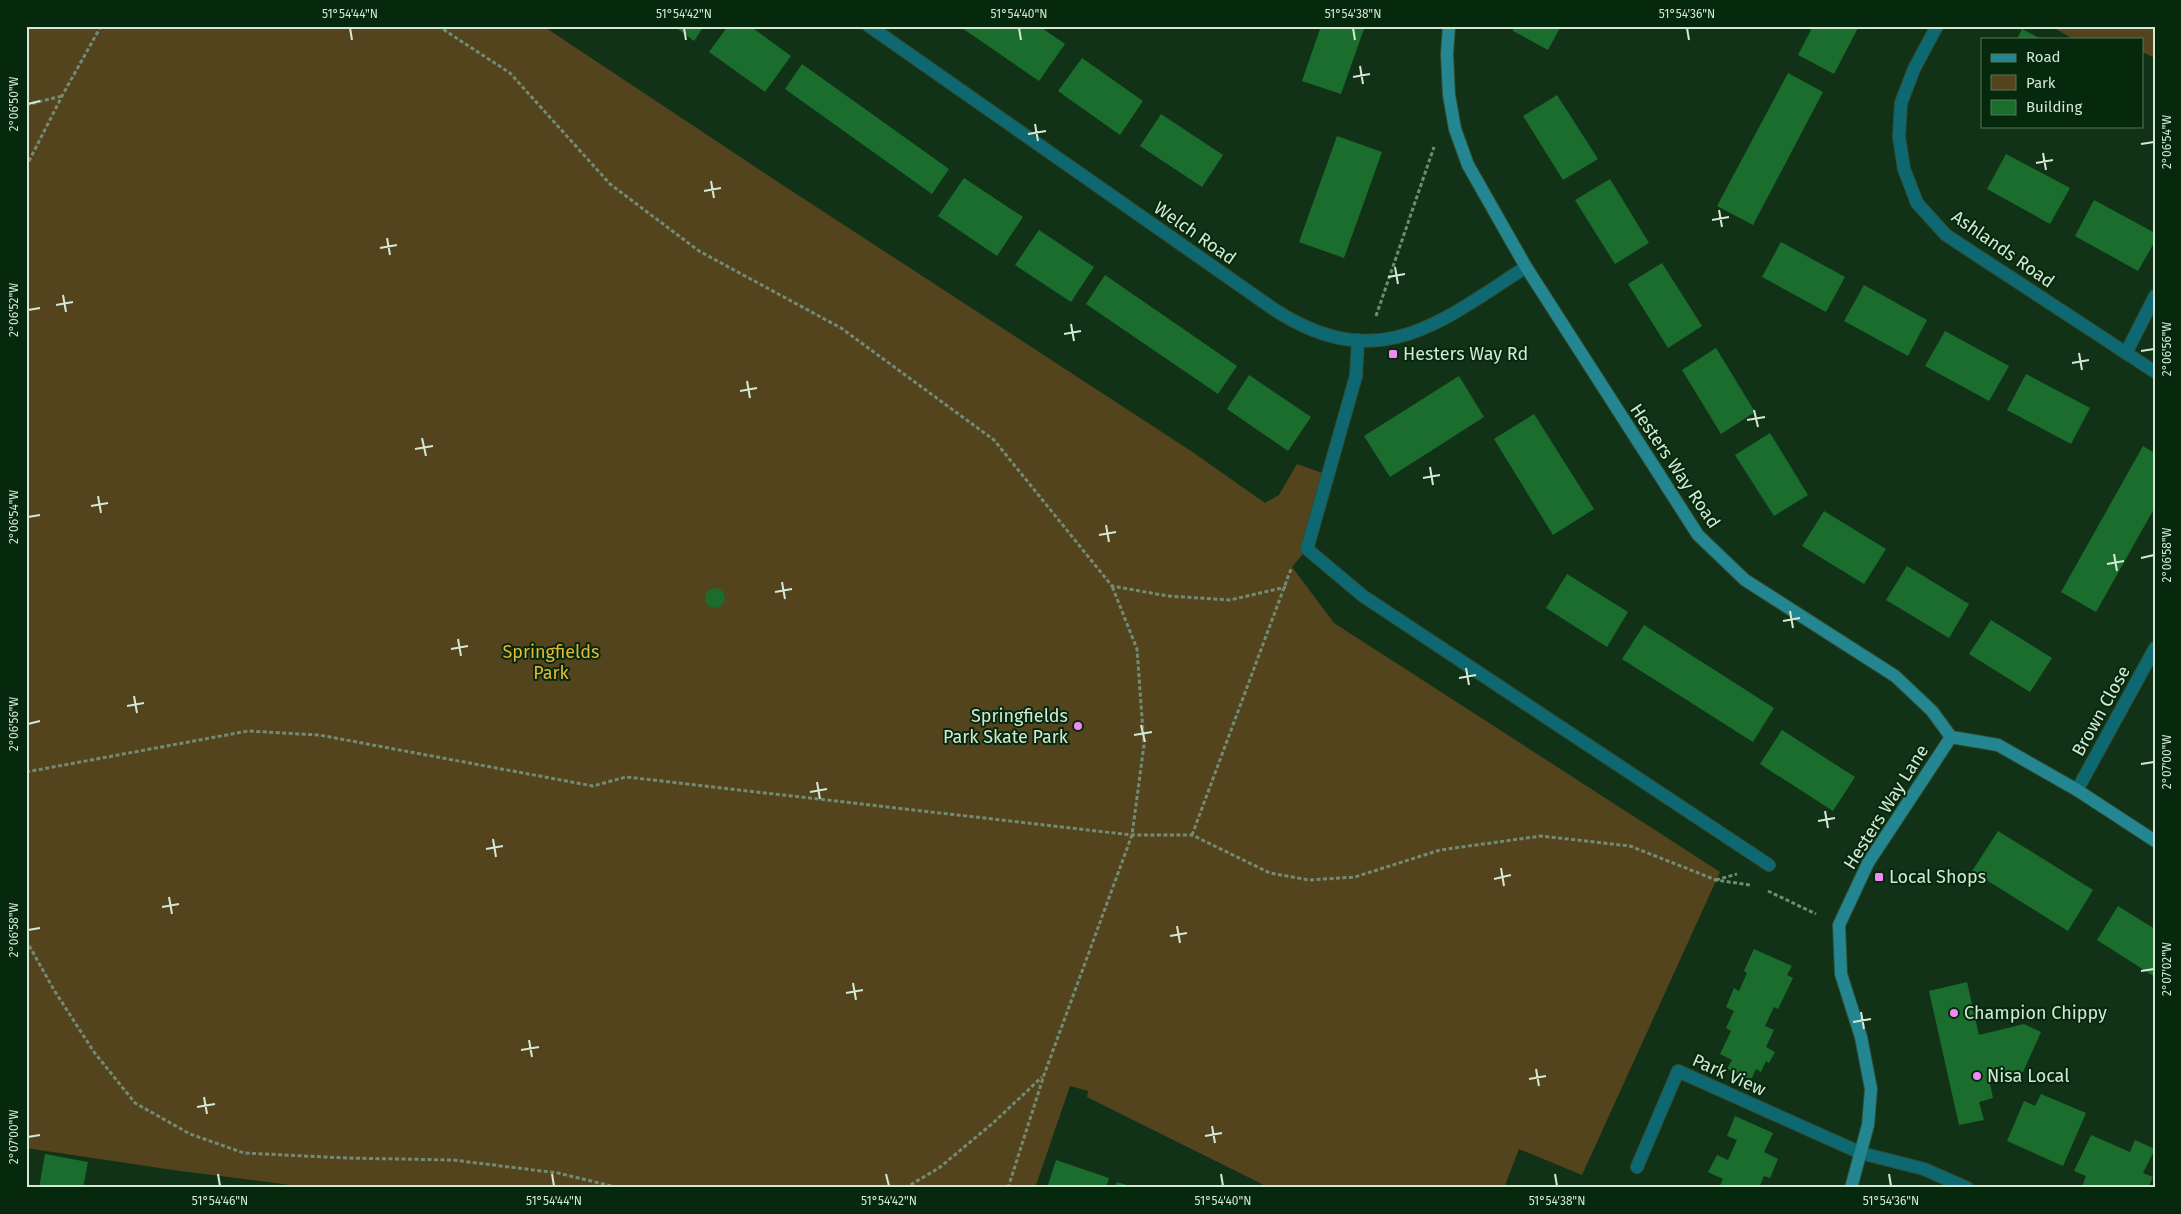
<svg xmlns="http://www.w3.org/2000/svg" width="2181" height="1214" viewBox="0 0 2181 1214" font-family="'Fira Sans',sans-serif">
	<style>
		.green { fill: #54441e }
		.building { fill: #1b6d2d }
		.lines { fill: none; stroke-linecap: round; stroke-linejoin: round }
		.lane-casing { stroke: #304f35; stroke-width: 14 }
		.street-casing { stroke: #304f35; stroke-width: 14 }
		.secondary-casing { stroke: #304f35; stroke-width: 14 }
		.path { stroke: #718b74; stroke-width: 3; stroke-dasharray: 4 2.5; stroke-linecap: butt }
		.lane { stroke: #0d6872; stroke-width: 12 }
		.street { stroke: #0d6872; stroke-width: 12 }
		.secondary { stroke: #238691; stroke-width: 12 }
		.ticks { fill: none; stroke: #d4e8d5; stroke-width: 2 }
		.poi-dot { fill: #f28af3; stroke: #06280c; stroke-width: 2 }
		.labels { text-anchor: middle; stroke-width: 4; stroke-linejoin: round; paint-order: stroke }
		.street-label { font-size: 18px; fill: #d4e8d5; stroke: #06280c }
		.poi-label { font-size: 18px; fill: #d4e8d5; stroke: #06280c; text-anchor: start }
		.park-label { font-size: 18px; fill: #e8b735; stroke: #06280c }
		.neatline { fill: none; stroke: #d4e8d5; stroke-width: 2 }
		.ticks-label { font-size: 12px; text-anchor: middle; fill: #d4e8d5 }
	</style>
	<rect width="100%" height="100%" fill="#113216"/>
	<g class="green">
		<path d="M 26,26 L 543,26 L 781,184 L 1191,451 L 1265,503 L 1279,495 L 1297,464 L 1328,475 L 1307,549 L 1292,567 L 1334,623 L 1720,872 L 1582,1175 L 1519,1149 L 1504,1188 L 1270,1188 L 1087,1097 L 1088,1091 L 1070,1086 L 1035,1188 L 314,1188 L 173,1170 L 26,1148 Z"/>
		<path d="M 2051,26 L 2155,26 L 2155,58 L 2142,52 L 2142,39 L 2073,39 Z"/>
	</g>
	<g class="building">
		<path d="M 674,26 L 704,26 L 694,41 Z"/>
		<path d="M 728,26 L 750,26 L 791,56 L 765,92 L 709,52 Z"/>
		<path d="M 959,26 L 1039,26 L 1065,44 L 1039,81 Z"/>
		<path d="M 1321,26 L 1365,26 L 1341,94 L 1302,81 Z"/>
		<path d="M 1515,26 L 1561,26 L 1548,50 L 1513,31 Z"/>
		<path d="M 1813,26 L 1859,26 L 1834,74 L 1798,55 Z"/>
		<path d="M 2022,29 L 2041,39 L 2017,39 Z"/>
		<path d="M 1082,58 L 1143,101 L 1120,135 L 1058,91 Z"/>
		<path d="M 802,64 L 949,169 L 932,194 L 785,89 Z"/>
		<path d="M 1788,73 L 1823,92 L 1753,225 L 1717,206 Z"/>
		<path d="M 1557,95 L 1598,159 L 1563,180 L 1523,116 Z"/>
		<path d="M 1161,114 L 1223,155 L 1202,187 L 1140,146 Z"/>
		<path d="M 1337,136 L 1382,152 L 1344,258 L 1299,242 Z"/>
		<path d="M 2006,154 L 2070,188 L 2050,224 L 1987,189 Z"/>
		<path d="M 964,178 L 1023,217 L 997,256 L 938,216 Z"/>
		<path d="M 1610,179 L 1649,243 L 1615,264 L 1575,200 Z"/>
		<path d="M 2094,200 L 2155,233 L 2155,241 L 2138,271 L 2075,236 Z"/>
		<path d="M 1039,230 L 1094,267 L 1071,302 L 1015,265 Z"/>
		<path d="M 1781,242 L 1845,277 L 1826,312 L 1762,277 Z"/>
		<path d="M 1662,263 L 1702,326 L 1668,348 L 1628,284 Z"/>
		<path d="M 1105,275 L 1237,366 L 1218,394 L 1086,304 Z"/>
		<path d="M 1864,285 L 1927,320 L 1908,356 L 1844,321 Z"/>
		<path d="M 1945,331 L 2009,366 L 1989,401 L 1925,366 Z"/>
		<path d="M 1716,348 L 1755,412 L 1721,434 L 1682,370 Z"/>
		<path d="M 2026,374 L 2090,408 L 2071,444 L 2007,410 Z"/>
		<path d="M 1249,375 L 1311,417 L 1288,451 L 1227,409 Z"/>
		<path d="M 1459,376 L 1484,417 L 1390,477 L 1364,436 Z"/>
		<path d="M 1534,414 L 1594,509 L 1553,535 L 1494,439 Z"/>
		<path d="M 1770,433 L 1808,495 L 1774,516 L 1735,455 Z"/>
		<path d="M 2143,446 L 2155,453 L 2155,507 L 2096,612 L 2061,592 Z"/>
		<path d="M 1824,511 L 1886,549 L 1864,584 L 1802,546 Z"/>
		<path d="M 1907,566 L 1969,604 L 1949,638 L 1886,600 Z"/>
		<path d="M 1567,574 L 1628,612 L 1607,647 L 1546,608 Z"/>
		<circle cx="715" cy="598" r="10"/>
		<path d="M 1991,620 L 2052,658 L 2030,692 L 1969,654 Z"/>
		<path d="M 1644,625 L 1774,708 L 1753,742 L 1622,659 Z"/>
		<path d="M 1782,730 L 1855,777 L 1833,811 L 1760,764 Z"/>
		<path d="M 1998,831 L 2093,890 L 2068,931 L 1972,871 Z"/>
		<path d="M 2118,906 L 2155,929 L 2155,977 L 2097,940 Z"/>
		<path d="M 1754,949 L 1792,966 L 1787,975 L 1793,978 L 1778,1009 L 1774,1007 L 1765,1026 L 1774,1030 L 1766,1047 L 1775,1052 L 1769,1063 L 1766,1061 L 1761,1072 L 1756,1069 L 1751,1080 L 1727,1069 L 1732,1060 L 1720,1054 L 1731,1031 L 1726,1028 L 1734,1011 L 1726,1007 L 1734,988 L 1739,991 L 1747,973 L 1744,971 Z"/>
		<path d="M 1967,982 L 1979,1035 L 2024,1024 L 2041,1032 L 2023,1072 L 1989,1079 L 1993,1098 L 1979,1102 L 1984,1120 L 1959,1125 L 1929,991 Z"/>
		<path d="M 2041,1094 L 2086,1113 L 2063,1166 L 2007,1141 L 2024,1101 L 2035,1106 Z"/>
		<path d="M 1735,1116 L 1773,1133 L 1764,1152 L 1778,1159 L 1770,1178 L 1764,1176 L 1759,1188 L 1719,1188 L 1723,1179 L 1708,1172 L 1717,1155 L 1728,1160 L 1737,1140 L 1727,1136 Z"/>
		<path d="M 2091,1135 L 2130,1152 L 2135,1140 L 2155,1149 L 2143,1173 L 2153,1177 L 2148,1188 L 2082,1187 L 2086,1176 L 2074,1171 Z"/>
		<path d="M 45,1154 L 88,1162 L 83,1188 L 39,1188 Z"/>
		<path d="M 1056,1160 L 1109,1178 L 1106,1188 L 1047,1188 Z"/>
		<path d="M 1117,1182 L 1133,1187 L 1133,1188 L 1115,1188 Z"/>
	</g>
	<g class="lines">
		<defs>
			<g id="lane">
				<path d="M 1358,340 L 1356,376 L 1307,549 L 1363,596 L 1769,865"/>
				<path d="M 2126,353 L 2155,296"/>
			</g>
			<g id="street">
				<path d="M 869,26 L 1275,310 C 1378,376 1438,324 1526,267"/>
				<path d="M 1937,26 L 1914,69 L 1901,103 L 1899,137 L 1904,169 L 1917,203 L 1946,235 L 2155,372"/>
				<path d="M 2077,790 L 2155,648"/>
				<path d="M 1637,1167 L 1678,1071 L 1861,1153 L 1924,1169 L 1967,1188"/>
			</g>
			<g id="secondary">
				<path d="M 1449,26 L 1447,54 L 1449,95 L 1455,129 L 1468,165 L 1526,267 L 1698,535 L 1745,580 L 1895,676 L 1932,711 L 1951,737 L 1998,745 L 2077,790 L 2155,841"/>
				<path d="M 1851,1188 L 1868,1125 L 1871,1089 L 1861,1037 L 1841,974 L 1839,925 L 1868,863 L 1951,737"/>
			</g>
		</defs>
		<use href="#lane" class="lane-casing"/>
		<use href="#street" class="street-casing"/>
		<use href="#secondary" class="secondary-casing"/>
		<g class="path">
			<path d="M 438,26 L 510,73 L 610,184 L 699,251 L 841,328 L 994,440 L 1112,586 L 1168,596 L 1230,600 L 1286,587"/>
			<path d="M 26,105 L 62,96"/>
			<path d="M 26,167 L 62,96 L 101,26"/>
			<path d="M 1376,316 L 1434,147"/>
			<path d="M 26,772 L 248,731 L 319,735 L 593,786 L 626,777 L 1132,835 L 1192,835 L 1270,873 L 1309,880 L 1355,877 L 1440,850 L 1541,836 L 1630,846 L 1716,880 L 1750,885"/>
			<path d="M 1192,835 L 1291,569"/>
			<path d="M 1716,880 L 1737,874"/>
			<path d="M 1768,891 L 1816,914"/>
			<path d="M 26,940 L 54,990 L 94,1052 L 135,1103 L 190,1134 L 244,1153 L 346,1158 L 453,1160 L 558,1173 L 620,1188"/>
			<path d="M 905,1188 L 939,1168 L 993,1123 L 1042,1077"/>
			<path d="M 1008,1188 L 1044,1075 L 1132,835 L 1144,745 L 1137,649 L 1112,586"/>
		</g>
		<use href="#lane" class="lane"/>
		<use href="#street" class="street"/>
		<use href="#secondary" class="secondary"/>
	</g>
	<path class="ticks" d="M 350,28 L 352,40M 684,28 L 686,40M 1019,28 L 1021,40M 1353,28 L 1355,40M 1687,28 L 1689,40M 1360,66 L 1363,84M 1353,77 L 1370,74M 28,104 L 40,101M 1035,124 L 1038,141M 1028,134 L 1046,131M 2141,144 L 2154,142M 2043,153 L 2046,170M 2036,163 L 2053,160M 711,181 L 714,198M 704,191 L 721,188M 1719,210 L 1722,227M 1712,220 L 1729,217M 387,238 L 390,255M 380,248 L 397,245M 1395,267 L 1398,284M 1388,277 L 1405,274M 63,295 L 66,312M 56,305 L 73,302M 28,310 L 40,308M 1071,324 L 1074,341M 1064,334 L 1081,331M 2141,351 L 2154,349M 2079,353 L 2082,370M 2072,363 L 2089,360M 747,381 L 750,398M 740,391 L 757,388M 1754,410 L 1758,427M 1747,420 L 1765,417M 422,438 L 426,456M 415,449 L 433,446M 1430,467 L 1433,485M 1423,478 L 1440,475M 98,496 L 101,513M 91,506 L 108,503M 28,517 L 40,515M 1106,525 L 1109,542M 1099,535 L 1116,532M 2114,554 L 2117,571M 2141,558 L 2154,555M 2107,564 L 2124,561M 782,582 L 785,599M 775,592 L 792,589M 1790,611 L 1793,628M 1783,621 L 1800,618M 458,639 L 461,656M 451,649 L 468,646M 1466,668 L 1469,685M 1459,678 L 1476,675M 134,696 L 137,713M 127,706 L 144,703M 28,724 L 40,721M 1141,725 L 1145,742M 1134,735 L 1152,732M 2141,764 L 2154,762M 817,782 L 820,799M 810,792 L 827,789M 1825,811 L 1828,828M 1818,821 L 1835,818M 493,839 L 496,857M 486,849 L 503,846M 1501,868 L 1504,886M 1494,879 L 1511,875M 169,897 L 172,914M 162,907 L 179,904M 1177,926 L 1180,943M 28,930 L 40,928M 1170,936 L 1187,933M 2141,971 L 2154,969M 853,983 L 856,1000M 846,993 L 863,990M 1861,1012 L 1864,1029M 1853,1022 L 1871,1019M 529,1040 L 532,1057M 521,1050 L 539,1047M 1536,1069 L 1539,1086M 1529,1079 L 1546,1076M 204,1097 L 207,1114M 197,1107 L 215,1104M 1212,1126 L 1215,1143M 1205,1136 L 1222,1133M 28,1137 L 40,1135M 218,1174 L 220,1186M 552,1174 L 554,1186M 886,1174 L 889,1186M 1221,1174 L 1223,1186M 1555,1174 L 1557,1186M 1889,1174 L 1891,1186"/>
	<g class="poi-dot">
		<rect x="1388" y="349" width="10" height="10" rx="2.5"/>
		<circle cx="1078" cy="726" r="5"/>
		<rect x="1874" y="872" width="10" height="10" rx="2.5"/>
		<circle cx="1954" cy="1013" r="5"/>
		<circle cx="1977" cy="1076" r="5"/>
	</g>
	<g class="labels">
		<g class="street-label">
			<text transform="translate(1195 233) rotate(35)" y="6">Welch Road</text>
			<text transform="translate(2003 249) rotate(35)" y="6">Ashlands Road</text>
			<text transform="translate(1675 466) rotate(56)" y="6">Hesters Way Road</text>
			<text transform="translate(2101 711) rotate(-61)" y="6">Brown Close</text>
			<text transform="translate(1886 807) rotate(-58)" y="6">Hesters Way Lane</text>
			<text transform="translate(1729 1075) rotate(24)" y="6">Park View</text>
		</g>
		<g class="poi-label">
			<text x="1403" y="360">Hesters Way Rd</text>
			<text x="1068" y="722" text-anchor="end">Springfields<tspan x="1068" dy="21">Park Skate Park</tspan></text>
			<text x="1889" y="883">Local Shops</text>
			<text x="1964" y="1019">Champion Chippy</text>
			<text x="1987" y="1082">Nisa Local</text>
		</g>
		<g class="park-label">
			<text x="551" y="658">Springfields<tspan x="551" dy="21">Park</tspan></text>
		</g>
	</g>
	<rect width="2181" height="1214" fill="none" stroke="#06280c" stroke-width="55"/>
	<rect x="1981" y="38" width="162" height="90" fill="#06280c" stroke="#58755c"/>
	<rect x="1991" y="54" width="25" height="8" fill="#238691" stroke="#58755c"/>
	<text x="2026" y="62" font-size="15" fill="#d4e8d5">Road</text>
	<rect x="1991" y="75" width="25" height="15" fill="#54441e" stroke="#58755c"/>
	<text x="2026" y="88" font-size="15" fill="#d4e8d5">Park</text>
	<rect x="1991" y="100" width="25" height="15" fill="#1b6d2d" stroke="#58755c"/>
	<text x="2026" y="112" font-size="15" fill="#d4e8d5">Building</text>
	<rect x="28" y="28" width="2126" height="1158" class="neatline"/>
	<g class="ticks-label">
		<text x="350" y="18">51°54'44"N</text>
		<text x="684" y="18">51°54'42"N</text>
		<text x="1019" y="18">51°54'40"N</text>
		<text x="1353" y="18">51°54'38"N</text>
		<text x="1687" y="18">51°54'36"N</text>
		<text transform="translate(14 104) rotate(-90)" y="4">2°06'50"W</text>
		<text transform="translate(2167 142) rotate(-90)" y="4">2°06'54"W</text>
		<text transform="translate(14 310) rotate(-90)" y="4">2°06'52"W</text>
		<text transform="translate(2167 349) rotate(-90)" y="4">2°06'56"W</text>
		<text transform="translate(14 517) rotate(-90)" y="4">2°06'54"W</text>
		<text transform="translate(2167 555) rotate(-90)" y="4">2°06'58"W</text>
		<text transform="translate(14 724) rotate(-90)" y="4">2°06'56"W</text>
		<text transform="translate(2167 762) rotate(-90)" y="4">2°07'00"W</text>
		<text transform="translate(14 930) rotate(-90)" y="4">2°06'58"W</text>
		<text transform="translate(2167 969) rotate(-90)" y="4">2°07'02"W</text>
		<text transform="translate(14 1137) rotate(-90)" y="4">2°07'00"W</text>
		<text x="220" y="1205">51°54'46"N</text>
		<text x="554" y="1205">51°54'44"N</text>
		<text x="889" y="1205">51°54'42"N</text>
		<text x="1223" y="1205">51°54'40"N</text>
		<text x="1557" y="1205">51°54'38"N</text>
		<text x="1891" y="1205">51°54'36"N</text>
	</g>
</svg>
